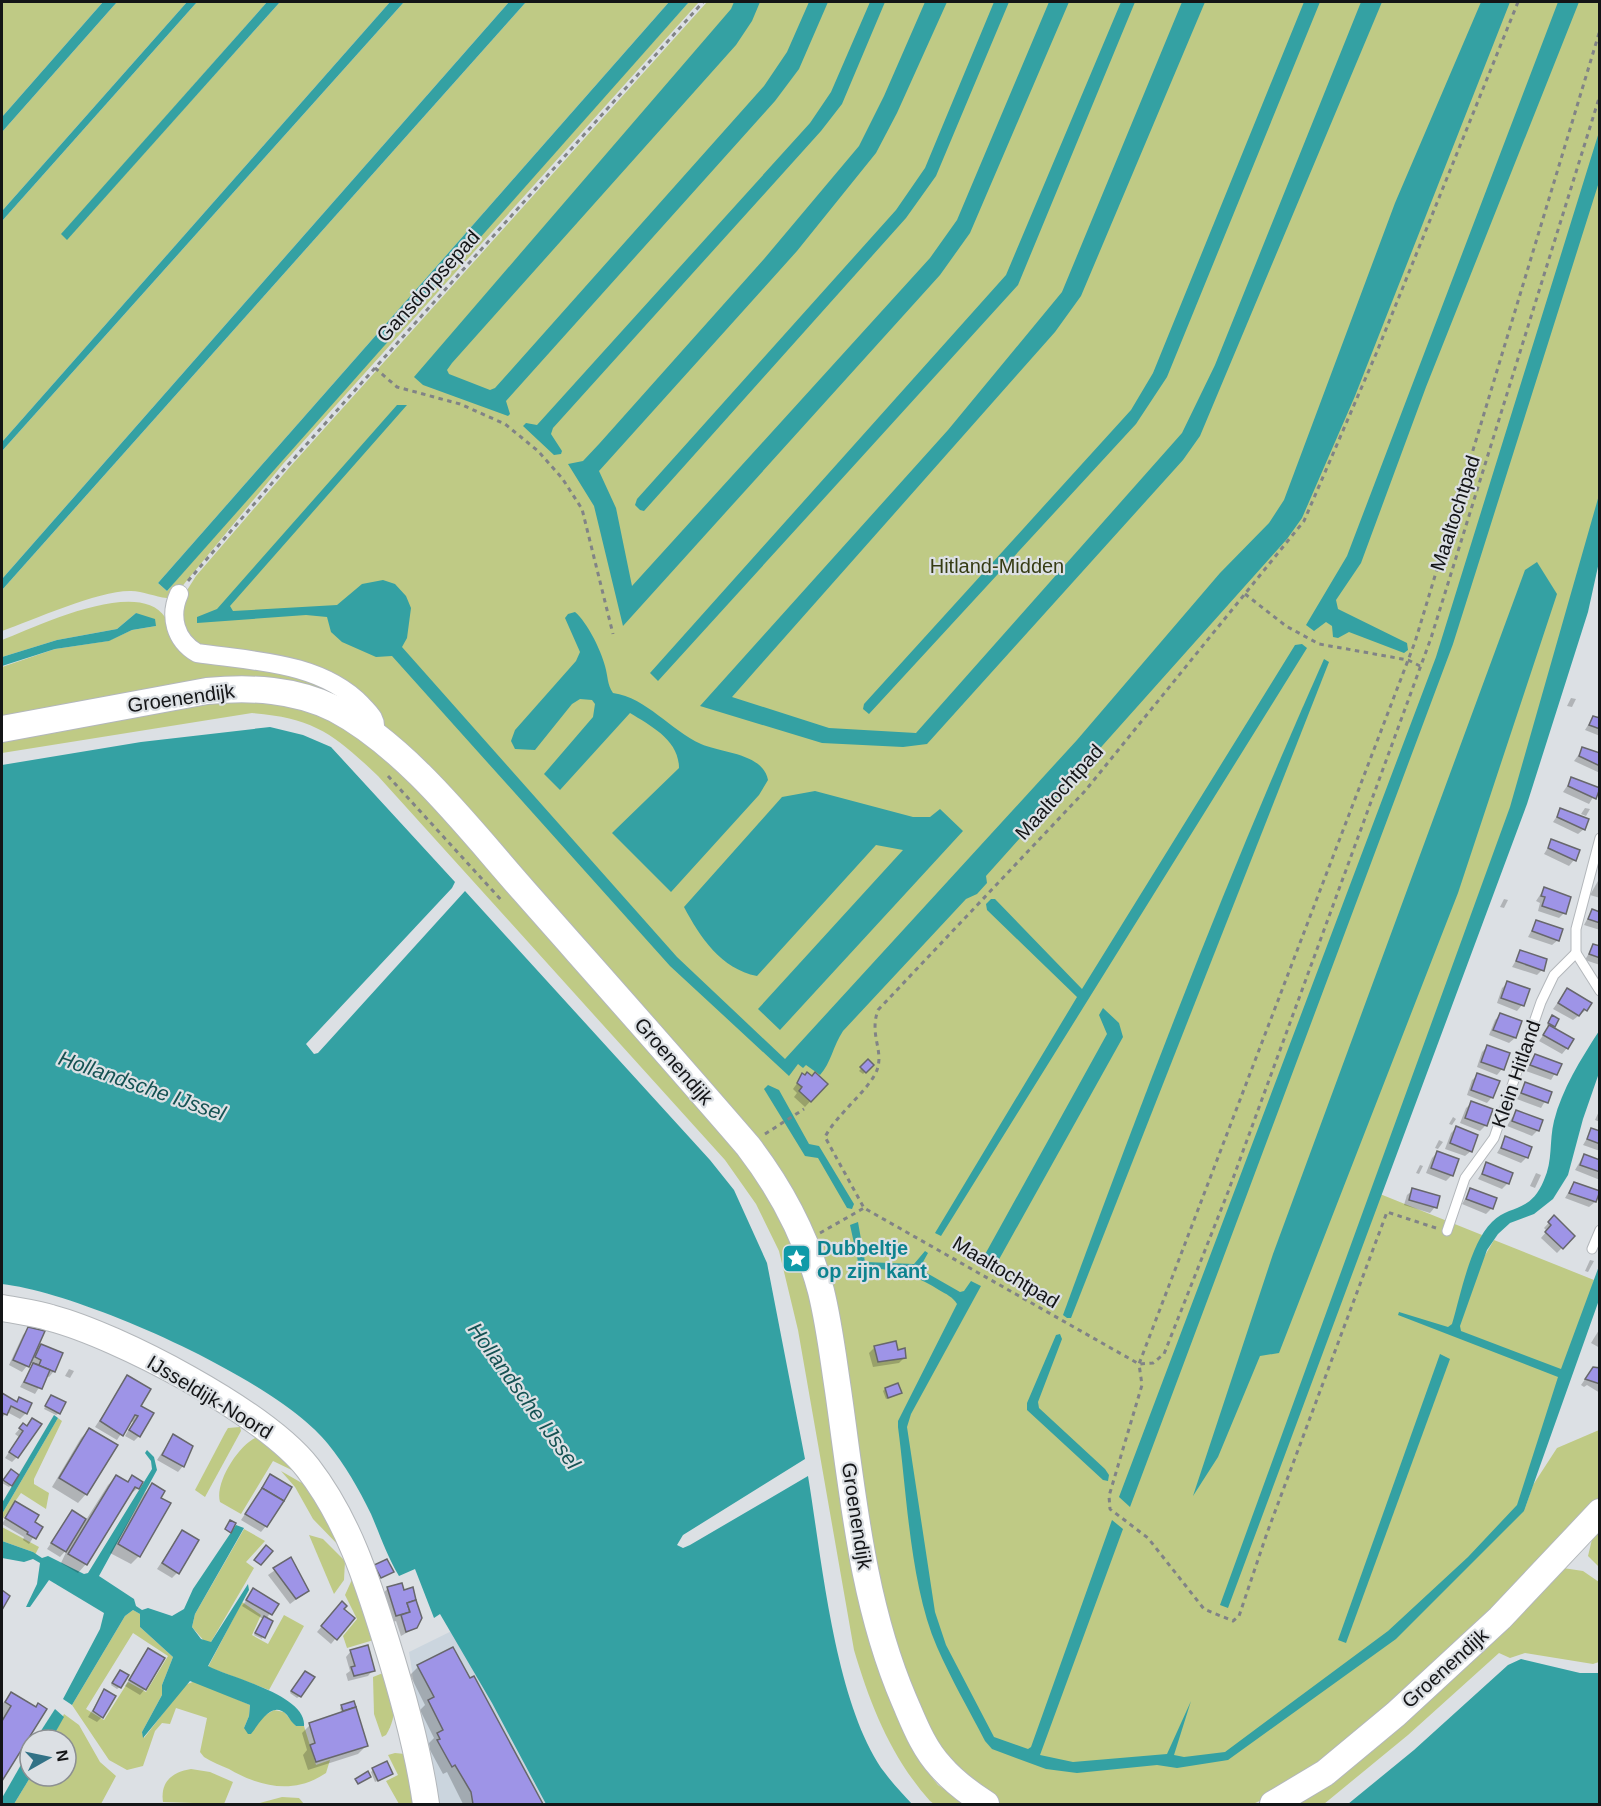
<svg xmlns="http://www.w3.org/2000/svg" width="1601" height="1806" viewBox="0 0 1601 1806" font-family="Arial,sans-serif">
	<style>
		.built { fill: #cbd5de }
		.green { fill: #bfca85; fill-rule: evenodd }
		.water { fill: #34a1a3 }
		.shadow { fill: #0003 }
		.building { fill: #9e94e7; stroke: #67676b; stroke-width: 1.5 }
		.lines { fill: none; stroke-linecap: round; stroke-linejoin: round }
		.lane-casing { stroke: #b3b7bb; stroke-width: 11 }
		.street-casing { stroke: #b3b7bb; stroke-width: 20 }
		.secondary-casing { stroke: #b3b7bb; stroke-width: 28 }
		.path { stroke: #818386; stroke-width: 3; stroke-dasharray: 4.5 4.5; stroke-linecap: butt }
		.lane { stroke: #fff; stroke-width: 9 }
		.street { stroke: #fff; stroke-width: 18 }
		.secondary { stroke: #fff; stroke-width: 26 }
		.labels { text-anchor: middle; stroke-width: 4.5; stroke-linejoin: round; paint-order: stroke }
		.street-label { font-size: 20px; fill: #141517; stroke: #dce0e4 }
		.park-label { font-size: 20px; fill: #363c14; stroke: #dce0e4 }
		.culture-label { font-size: 20px; font-weight: bold; fill: #0d838f; stroke: #dce0e4; text-anchor: start }
		.water-label { font-size: 21px; font-style: italic; fill: #155253; stroke: #dce0e4 }
	</style>
	<rect width="100%" height="100%" fill="#dce0e4"/>
	<path class="built" d="M 472,1621 L 594,1804 L 433,1804 L 409,1652 Z"/>
	<g class="green">
		<path d="M 2,2 L 103,2 L 2,117 Z"/>
		<path d="M 117,2 L 187,2 L 2,211 L 2,132 Z"/>
		<path d="M 197,2 L 267,2 L 62,234 L 67,239 L 280,2 L 390,2 L 2,442 L 2,221 Z"/>
		<path d="M 404,2 L 509,2 L 2,579 L 2,451 Z"/>
		<path d="M 526,2 L 669,2 L 158,583 L 167,591 L 285,450 L 689,2 L 699,2 L 283,464 L 175,595 L 167,598 C 155,597 143,591 131,591 C 100,590 33,620 2,631 L 2,590 Z"/>
		<path d="M 707,2 L 1599,2 L 1599,517 L 1508,832 L 1372,1218 L 1380,1194 L 1482,1235 L 1474,1254 L 1484,1257 L 1494,1240 L 1594,1280 L 1524,1511 L 1533,1485 L 1557,1448 L 1599,1430 L 1599,1505 L 1455,1652 L 1292,1786 L 1253,1804 L 998,1804 L 950,1769 L 897,1671 L 803,1223 L 356,703 L 287,689 L 2,722 L 2,667 L 55,649 L 108,641 L 132,630 L 156,626 L 136,613 L 117,629 L 57,640 L 2,657 L 2,640 C 36,627 138,577 165,617 C 184,644 164,656 208,659 L 180,622 L 184,595 L 196,576 L 289,468 Z"/>
		<path d="M 221,696 L 303,703 L 381,748 L 737,1142 L 796,1241 L 815,1313 L 895,1707 L 922,1765 L 938,1785 L 966,1804 L 934,1804 L 930,1801 C 891,1757 871,1707 854,1650 L 798,1330 L 779,1251 L 756,1204 L 725,1160 L 378,776 C 334,734 314,718 252,713 L 2,753 L 2,730 Z"/>
		<path d="M 58,1418 L 62,1421 L 34,1479 L 34,1484 L 49,1493 L 46,1509 L 21,1493 L 2,1520 L 2,1514 Z"/>
		<path d="M 240,1427 L 241,1431 L 205,1497 L 195,1490 L 225,1433 L 228,1428 Z"/>
		<path d="M 261,1436 L 300,1474 L 273,1461 L 241,1514 L 220,1502 C 214,1482 242,1439 261,1436 Z"/>
		<path d="M 281,1471 L 307,1486 L 344,1551 L 313,1519 L 295,1487 Z"/>
		<path d="M 1599,1526 L 1599,1567 L 1588,1556 L 1594,1531 Z"/>
		<path d="M 2,1527 L 39,1547 L 35,1555 L 33,1552 L 2,1541 Z"/>
		<path d="M 244,1529 L 265,1541 L 246,1562 L 254,1568 L 211,1642 L 205,1642 L 192,1627 L 195,1614 Z"/>
		<path d="M 309,1535 L 323,1539 L 345,1561 L 344,1580 L 334,1594 Z"/>
		<path d="M 1563,1568 L 1583,1571 L 1599,1582 L 1599,1662 L 1593,1664 L 1525,1653 L 1510,1658 L 1499,1653 L 1408,1735 L 1324,1804 L 1289,1804 Z"/>
		<path d="M 355,1573 L 377,1639 L 347,1648 L 343,1636 L 357,1619 L 345,1595 Z"/>
		<path d="M 242,1602 L 261,1615 L 252,1635 L 268,1644 L 284,1615 L 304,1626 L 269,1690 L 208,1667 Z"/>
		<path d="M 133,1610 L 140,1614 L 140,1627 L 173,1657 L 162,1685 L 162,1695 L 142,1732 L 144,1738 L 185,1685 L 195,1681 L 250,1705 L 249,1716 L 244,1728 L 274,1710 L 284,1712 L 296,1726 L 304,1726 L 316,1765 L 330,1760 L 326,1773 C 294,1795 260,1787 229,1769 C 220,1765 212,1762 204,1757 L 200,1752 L 207,1718 L 176,1708 L 170,1724 L 162,1723 L 155,1731 L 143,1766 L 127,1770 L 109,1760 L 72,1705 L 125,1616 ZM 133,1633 L 168,1656 L 146,1692 L 128,1682 L 104,1720 L 86,1709 Z"/>
		<path d="M 388,1671 C 394,1694 399,1714 386,1735 L 382,1737 L 374,1714 L 373,1677 Z"/>
		<path d="M 64,1714 L 79,1725 L 100,1762 L 116,1776 L 101,1804 L 14,1804 L 31,1776 L 66,1776 L 66,1740 L 51,1740 Z"/>
		<path d="M 395,1753 L 405,1754 L 418,1804 L 399,1804 L 386,1781 L 398,1775 L 388,1755 Z"/>
		<path d="M 191,1769 L 210,1772 L 233,1782 L 224,1804 L 163,1802 C 160,1781 173,1772 191,1769 Z"/>
		<path d="M 282,1797 L 299,1798 L 304,1804 L 256,1804 Z"/>
	</g>
	<g class="water">
		<path d="M 103,2 L 117,2 L 2,132 L 2,117 Z"/>
		<path d="M 187,2 L 197,2 L 2,221 L 2,211 Z"/>
		<path d="M 267,2 L 280,2 L 67,240 L 61,234 Z"/>
		<path d="M 390,2 L 404,2 L 2,451 L 2,442 Z"/>
		<path d="M 509,2 L 526,2 L 2,590 L 2,579 Z"/>
		<path d="M 669,2 L 689,2 L 167,591 L 158,583 Z"/>
		<path d="M 734,2 L 760,2 L 752,21 L 736,45 L 452,363 L 447,370 L 449,374 L 490,390 L 495,388 L 764,86 L 787,52 L 809,2 L 828,2 L 799,69 L 775,101 L 506,401 L 510,414 L 508,416 L 423,385 L 414,377 L 731,9 Z"/>
		<path d="M 870,2 L 885,2 L 842,104 L 821,131 L 553,428 L 551,434 L 562,451 L 561,454 L 554,455 L 523,426 L 526,423 L 537,425 L 810,123 L 831,92 Z"/>
		<path d="M 925,2 L 947,2 L 897,113 L 876,153 L 797,251 L 599,471 L 616,508 L 632,586 L 930,258 L 957,220 L 1049,2 L 1069,2 L 970,233 L 940,275 L 623,626 L 594,506 L 568,464 L 583,461 L 599,444 L 764,259 L 859,146 L 884,96 Z"/>
		<path d="M 994,2 L 1009,2 L 936,176 L 906,218 L 644,511 L 640,510 L 635,505 L 637,499 L 896,210 L 925,168 Z"/>
		<path d="M 1121,2 L 1135,2 L 1018,285 L 658,681 L 650,673 L 1006,275 Z"/>
		<path d="M 1182,2 L 1205,2 L 1081,296 L 1055,332 L 732,697 L 829,728 L 916,733 L 1182,433 L 1215,365 L 1361,2 L 1382,2 L 1200,436 L 1183,460 L 927,744 L 903,747 L 822,743 L 700,706 L 948,430 L 1062,292 Z"/>
		<path d="M 1304,2 L 1320,2 L 1167,377 L 1136,424 L 869,714 L 863,709 L 864,704 L 1131,410 L 1153,373 Z"/>
		<path d="M 1481,2 L 1510,2 L 1355,396 L 1302,518 L 1287,539 L 986,876 L 987,883 L 977,894 L 966,899 L 843,1031 C 833,1046 831,1063 820,1075 L 806,1065 L 803,1068 L 798,1064 L 789,1076 L 670,966 L 392,656 L 376,657 L 342,642 L 331,632 L 327,617 L 306,615 L 197,623 L 197,617 L 217,609 L 397,405 L 407,405 L 230,606 L 233,611 L 337,605 L 362,584 L 383,580 L 395,584 L 406,596 L 411,608 L 407,638 L 402,647 L 677,957 L 785,1059 L 1077,740 L 1220,573 L 1269,523 L 1284,500 L 1395,203 Z"/>
		<path d="M 1558,2 L 1579,2 L 1426,387 L 1361,563 L 1336,600 L 1338,609 L 1407,643 L 1408,650 L 1404,653 L 1349,632 L 1338,638 L 1333,637 L 1332,626 L 1326,622 L 1314,631 L 1306,625 L 1347,556 Z"/>
		<path d="M 1599,132 L 1599,182 L 1453,644 L 1130,1507 L 1119,1497 L 1436,657 Z"/>
		<path d="M 1599,495 L 1599,562 L 1588,612 L 1527,804 L 1228,1608 L 1220,1605 L 1510,807 Z"/>
		<path d="M 1537,562 L 1557,594 L 1458,893 L 1279,1353 L 1260,1356 L 1218,1457 L 1193,1496 L 1273,1254 L 1525,570 Z"/>
		<path d="M 575,612 C 587,622 601,650 605,666 C 608,676 607,684 613,693 C 647,698 670,730 701,744 C 721,753 763,753 768,780 L 759,795 L 671,892 L 612,833 L 679,768 C 679,740 651,726 630,713 L 560,790 L 544,774 L 593,717 L 595,704 L 592,700 L 580,699 L 572,704 L 535,750 L 515,749 L 511,741 L 515,730 L 576,661 L 580,652 L 565,618 L 568,614 Z"/>
		<path d="M 136,613 L 155,619 L 156,626 L 132,630 L 109,641 L 55,649 L 2,666 L 2,657 L 57,640 L 117,629 Z"/>
		<path d="M 1302,644 L 1307,648 L 941,1236 L 935,1233 L 1077,997 L 987,910 L 986,904 L 991,899 L 995,899 L 1082,989 L 1295,645 Z"/>
		<path d="M 1324,659 L 1329,662 L 1071,1318 L 1067,1318 L 1063,1315 C 1144,1094 1228,874 1324,659 Z"/>
		<path d="M 270,727 L 303,735 L 331,747 L 455,882 L 452,888 L 306,1044 L 314,1054 L 318,1053 L 465,891 L 710,1160 L 734,1190 L 767,1263 L 805,1459 L 683,1535 L 677,1545 L 683,1548 L 690,1545 L 808,1476 C 822,1560 835,1706 885,1773 C 893,1784 903,1794 912,1804 L 546,1804 L 492,1703 L 440,1614 L 434,1618 L 415,1569 L 399,1576 C 387,1556 380,1535 371,1514 C 359,1489 345,1465 328,1444 C 278,1380 82,1293 2,1284 L 2,765 L 141,742 Z"/>
		<path d="M 815,791 L 913,817 L 930,817 L 940,809 L 963,831 L 780,1030 L 758,1009 L 903,850 L 876,845 L 757,976 C 721,969 700,937 684,907 L 782,797 Z"/>
		<path d="M 1103,1008 L 1119,1023 L 1123,1037 L 992,1272 L 983,1267 L 983,1258 L 1107,1034 L 1099,1015 Z"/>
		<path d="M 1599,1031 L 1599,1073 L 1583,1119 L 1568,1175 L 1553,1199 L 1534,1214 L 1510,1223 L 1498,1234 L 1487,1250 L 1460,1326 L 1461,1331 L 1561,1369 L 1599,1266 L 1599,1300 L 1524,1511 L 1396,1639 L 1228,1760 L 1177,1768 L 1157,1765 L 1077,1773 L 1046,1769 L 992,1749 L 985,1741 C 969,1710 951,1679 937,1647 C 910,1585 907,1494 898,1427 L 898,1421 L 957,1304 C 953,1297 946,1294 939,1290 C 911,1272 892,1270 859,1266 L 850,1225 L 858,1222 L 865,1262 L 914,1264 L 925,1251 L 928,1253 L 923,1262 L 925,1272 L 960,1292 L 964,1291 L 971,1281 L 981,1286 L 911,1414 L 907,1427 L 935,1612 L 946,1645 L 994,1737 L 1028,1749 L 1031,1747 L 1112,1520 L 1123,1529 L 1040,1755 L 1073,1762 L 1167,1754 L 1191,1701 L 1174,1755 L 1184,1757 L 1225,1752 L 1388,1631 L 1468,1557 L 1517,1505 L 1558,1377 L 1398,1315 L 1399,1312 L 1448,1327 L 1452,1324 C 1461,1294 1470,1244 1492,1222 C 1510,1204 1530,1214 1544,1180 C 1553,1161 1549,1141 1554,1121 C 1562,1089 1581,1059 1599,1031 Z"/>
		<path d="M 768,1085 L 779,1090 L 809,1144 L 819,1146 L 854,1204 L 852,1209 L 847,1208 L 818,1158 L 805,1156 L 764,1089 Z"/>
		<path d="M 1060,1334 L 1062,1339 L 1038,1402 L 1039,1408 L 1105,1469 L 1109,1475 L 1108,1481 L 1103,1480 L 1027,1410 L 1027,1403 L 1056,1335 Z"/>
		<path d="M 1440,1354 L 1450,1359 L 1346,1643 L 1338,1640 Z"/>
		<path d="M 54,1415 L 58,1418 L 2,1514 L 2,1503 Z"/>
		<path d="M 147,1450 L 154,1457 L 157,1470 L 99,1576 L 134,1599 L 136,1606 L 142,1610 L 148,1608 L 172,1616 L 184,1609 L 193,1589 L 236,1525 L 244,1528 L 195,1614 L 192,1627 L 201,1639 L 211,1642 L 248,1584 L 249,1590 L 208,1666 C 231,1678 307,1695 304,1726 L 296,1726 C 292,1723 290,1719 287,1715 C 272,1699 259,1724 251,1734 L 248,1734 L 244,1728 L 249,1716 L 250,1705 L 190,1681 L 143,1738 L 142,1732 L 162,1695 L 162,1685 L 173,1657 L 140,1627 L 140,1614 L 133,1610 L 125,1616 L 72,1705 L 63,1699 L 100,1629 L 104,1613 L 49,1580 L 30,1607 L 26,1607 L 37,1584 L 40,1563 L 33,1559 L 24,1562 L 2,1558 L 2,1541 L 33,1552 L 42,1558 L 48,1556 L 84,1574 L 88,1573 L 152,1469 L 151,1461 L 145,1453 Z"/>
		<path d="M 1521,1659 L 1580,1673 L 1599,1673 L 1599,1804 L 1348,1804 L 1414,1750 L 1508,1665 Z"/>
		<path d="M 55,1709 L 64,1717 L 51,1740 L 35,1740 Z"/>
		<path d="M 30,1749 L 31,1776 L 14,1804 L 2,1804 L 2,1798 Z"/>
	</g>
	<g class="shadow">
		<path d="M 1571,698 L 1576,699 L 1572,707 L 1567,706 Z"/>
		<path d="M 1593,717 L 1600,720 L 1600,736 L 1585,730 Z"/>
		<path d="M 1583,749 L 1600,755 L 1600,773 L 1574,761 Z"/>
		<path d="M 1572,779 L 1598,789 L 1589,804 L 1563,792 Z"/>
		<path d="M 1585,808 L 1590,809 L 1586,816 L 1581,814 Z"/>
		<path d="M 1561,810 L 1584,829 L 1578,834 L 1553,822 Z"/>
		<path d="M 1552,841 L 1574,860 L 1569,866 L 1544,854 Z"/>
		<path d="M 1598,881 L 1600,881 L 1600,898 L 1590,895 Z"/>
		<path d="M 1544,889 L 1564,913 L 1559,918 L 1538,911 L 1540,903 L 1536,901 Z"/>
		<path d="M 1504,899 L 1508,900 L 1504,908 L 1500,907 Z"/>
		<path d="M 1592,910 L 1600,913 L 1600,930 L 1584,925 Z"/>
		<path d="M 1536,922 L 1558,940 L 1552,945 L 1528,937 Z"/>
		<path d="M 1593,946 L 1600,948 L 1600,965 L 1585,960 Z"/>
		<path d="M 1521,952 L 1542,970 L 1537,975 L 1512,967 Z"/>
		<path d="M 1508,983 L 1522,1005 L 1517,1011 L 1497,1003 L 1502,988 Z"/>
		<path d="M 1567,990 L 1586,1010 L 1573,1020 L 1553,1009 Z"/>
		<path d="M 1500,1015 L 1520,1022 L 1515,1038 L 1509,1043 L 1489,1035 L 1495,1020 Z"/>
		<path d="M 1550,1019 L 1554,1026 L 1552,1028 L 1567,1048 L 1562,1054 L 1539,1041 L 1549,1027 L 1547,1025 Z"/>
		<path d="M 1488,1046 L 1502,1069 L 1497,1075 L 1477,1067 L 1482,1052 Z"/>
		<path d="M 1535,1056 L 1560,1065 L 1551,1080 L 1526,1071 Z"/>
		<path d="M 868,1061 L 872,1065 L 863,1074 L 859,1071 Z"/>
		<path d="M 803,1075 L 826,1084 L 805,1107 L 794,1097 L 797,1093 L 793,1089 Z"/>
		<path d="M 1478,1075 L 1492,1097 L 1487,1103 L 1467,1095 L 1472,1080 Z"/>
		<path d="M 1526,1084 L 1550,1093 L 1541,1108 L 1517,1099 Z"/>
		<path d="M 1472,1103 L 1486,1125 L 1480,1131 L 1460,1123 L 1466,1108 Z"/>
		<path d="M 1600,1109 L 1600,1122 L 1595,1120 Z"/>
		<path d="M 1516,1111 L 1538,1130 L 1532,1136 L 1507,1126 Z"/>
		<path d="M 1453,1117 L 1456,1119 L 1452,1125 L 1449,1124 Z"/>
		<path d="M 1456,1128 L 1471,1151 L 1465,1156 L 1445,1149 L 1451,1133 Z"/>
		<path d="M 1592,1130 L 1600,1133 L 1600,1151 L 1583,1145 Z"/>
		<path d="M 1506,1138 L 1527,1157 L 1521,1163 L 1497,1153 Z"/>
		<path d="M 1439,1140 L 1443,1142 L 1438,1149 L 1435,1148 Z"/>
		<path d="M 1437,1153 L 1452,1175 L 1446,1181 L 1426,1173 L 1432,1158 Z"/>
		<path d="M 1584,1155 L 1600,1161 L 1600,1180 L 1575,1170 Z"/>
		<path d="M 1487,1164 L 1508,1183 L 1502,1189 L 1478,1179 Z"/>
		<path d="M 1420,1165 L 1423,1166 L 1419,1174 L 1416,1173 Z"/>
		<path d="M 1536,1173 L 1541,1175 L 1535,1188 L 1530,1186 Z"/>
		<path d="M 1574,1183 L 1595,1202 L 1589,1207 L 1565,1198 Z"/>
		<path d="M 1471,1189 L 1492,1208 L 1486,1214 L 1462,1204 Z"/>
		<path d="M 1413,1190 L 1435,1207 L 1430,1213 L 1404,1205 L 1407,1195 Z"/>
		<path d="M 1554,1217 L 1573,1236 L 1557,1253 L 1541,1238 L 1547,1231 L 1544,1228 Z"/>
		<path d="M 1590,1260 L 1594,1261 L 1588,1272 L 1585,1271 Z"/>
		<path d="M 28,1329 L 38,1344 L 61,1354 L 54,1371 L 49,1377 L 46,1376 L 35,1394 L 20,1387 L 33,1364 L 30,1362 L 22,1372 L 9,1365 L 23,1335 Z"/>
		<path d="M 1599,1330 L 1600,1331 L 1600,1348 L 1591,1343 Z"/>
		<path d="M 875,1347 L 897,1351 L 905,1357 L 899,1363 L 873,1367 L 869,1353 Z"/>
		<path d="M 1600,1367 L 1600,1393 L 1587,1385 L 1584,1387 L 1581,1385 L 1593,1368 L 1597,1371 Z"/>
		<path d="M 69,1369 L 74,1371 L 70,1378 L 65,1376 Z"/>
		<path d="M 128,1377 L 139,1406 L 139,1436 L 134,1441 L 125,1436 L 133,1422 L 130,1420 L 117,1440 L 95,1427 Z"/>
		<path d="M 885,1389 L 901,1393 L 886,1399 L 883,1391 Z"/>
		<path d="M 2,1395 L 15,1403 L 20,1399 L 26,1413 L 20,1419 L 7,1412 L 2,1418 Z"/>
		<path d="M 49,1399 L 59,1413 L 56,1415 L 44,1409 Z"/>
		<path d="M 23,1425 L 26,1427 L 17,1457 L 12,1462 L 5,1458 L 19,1437 L 15,1434 Z"/>
		<path d="M 89,1430 L 86,1494 L 78,1503 L 52,1487 L 81,1438 Z"/>
		<path d="M 173,1436 L 183,1466 L 178,1472 L 157,1460 Z"/>
		<path d="M 9,1473 L 11,1485 L 9,1487 L 2,1483 Z"/>
		<path d="M 270,1476 L 266,1526 L 261,1532 L 241,1520 Z"/>
		<path d="M 116,1477 L 127,1482 L 132,1477 L 138,1488 L 128,1496 L 86,1564 L 78,1573 L 61,1563 L 68,1548 L 60,1557 L 47,1549 L 72,1512 L 86,1520 L 108,1485 Z"/>
		<path d="M 152,1485 L 139,1556 L 131,1564 L 110,1553 L 144,1494 Z"/>
		<path d="M 15,1503 L 40,1527 L 29,1544 L 23,1540 L 24,1537 L 2,1524 Z"/>
		<path d="M 182,1532 L 177,1573 L 172,1578 L 157,1569 Z"/>
		<path d="M 291,1559 L 307,1591 L 290,1604 L 268,1575 Z"/>
		<path d="M 401,1584 L 415,1628 L 401,1636 L 396,1621 L 388,1624 L 380,1597 L 388,1588 Z"/>
		<path d="M 254,1590 L 277,1604 L 266,1619 L 262,1639 L 254,1635 L 263,1619 L 242,1606 Z"/>
		<path d="M 336,1609 L 336,1638 L 331,1644 L 317,1632 Z"/>
		<path d="M 148,1650 L 145,1689 L 140,1695 L 125,1686 Z"/>
		<path d="M 351,1651 L 373,1670 L 368,1676 L 348,1681 L 346,1674 L 350,1671 L 346,1657 Z"/>
		<path d="M 418,1667 L 541,1804 L 463,1804 L 447,1772 L 443,1774 L 430,1750 L 429,1743 L 434,1738 L 420,1710 L 425,1705 L 410,1675 Z"/>
		<path d="M 120,1672 L 120,1687 L 117,1689 L 111,1685 Z"/>
		<path d="M 303,1675 L 300,1696 L 297,1698 L 290,1693 Z"/>
		<path d="M 104,1691 L 102,1717 L 97,1722 L 88,1717 Z"/>
		<path d="M 12,1694 L 35,1708 L 45,1709 L 2,1779 L 2,1704 Z"/>
		<path d="M 353,1703 L 366,1746 L 358,1754 L 308,1770 L 303,1755 L 307,1750 L 302,1733 L 310,1725 L 342,1714 L 340,1708 L 342,1706 Z"/>
		<path d="M 373,1770 L 391,1774 L 375,1782 L 371,1772 Z"/>
	</g>
	<g class="building">
		<path d="M 1593,716 L 1600,718 L 1600,729 L 1589,725 Z"/>
		<path d="M 1582,747 L 1600,753 L 1600,766 L 1579,756 Z"/>
		<path d="M 1571,777 L 1600,788 L 1596,799 L 1568,786 Z"/>
		<path d="M 1560,808 L 1589,819 L 1585,830 L 1557,817 Z"/>
		<path d="M 1551,839 L 1580,850 L 1576,861 L 1548,848 Z"/>
		<path d="M 1544,887 L 1571,897 L 1566,914 L 1542,906 L 1545,897 L 1541,896 Z"/>
		<path d="M 1592,909 L 1600,912 L 1600,923 L 1588,919 Z"/>
		<path d="M 1536,920 L 1563,929 L 1559,941 L 1532,931 Z"/>
		<path d="M 1593,944 L 1600,946 L 1600,958 L 1589,954 Z"/>
		<path d="M 1520,950 L 1547,959 L 1544,971 L 1516,961 Z"/>
		<path d="M 1507,981 L 1530,989 L 1524,1006 L 1501,998 Z"/>
		<path d="M 1567,988 L 1592,1003 L 1587,1011 L 1584,1009 L 1579,1016 L 1558,1003 Z"/>
		<path d="M 1500,1013 L 1522,1021 L 1516,1038 L 1493,1030 Z"/>
		<path d="M 1552,1015 L 1559,1019 L 1555,1027 L 1548,1023 Z"/>
		<path d="M 1549,1025 L 1574,1039 L 1568,1049 L 1543,1035 Z"/>
		<path d="M 1487,1045 L 1510,1053 L 1504,1070 L 1481,1062 Z"/>
		<path d="M 1535,1054 L 1562,1064 L 1557,1075 L 1530,1065 Z"/>
		<path d="M 868,1059 L 874,1065 L 866,1073 L 860,1067 Z"/>
		<path d="M 807,1072 L 812,1076 L 815,1072 L 828,1084 L 811,1102 L 799,1091 L 802,1087 L 797,1083 L 802,1073 L 805,1075 Z"/>
		<path d="M 1477,1073 L 1500,1081 L 1493,1098 L 1471,1090 Z"/>
		<path d="M 1525,1082 L 1552,1092 L 1548,1103 L 1521,1093 Z"/>
		<path d="M 1471,1101 L 1493,1109 L 1487,1126 L 1465,1118 Z"/>
		<path d="M 1516,1110 L 1543,1120 L 1539,1131 L 1512,1121 Z"/>
		<path d="M 1456,1126 L 1478,1135 L 1472,1152 L 1450,1143 Z"/>
		<path d="M 1591,1128 L 1600,1131 L 1600,1144 L 1587,1139 Z"/>
		<path d="M 1505,1136 L 1532,1147 L 1528,1158 L 1501,1148 Z"/>
		<path d="M 1437,1151 L 1459,1159 L 1453,1176 L 1431,1168 Z"/>
		<path d="M 1584,1154 L 1600,1160 L 1600,1172 L 1580,1165 Z"/>
		<path d="M 1486,1162 L 1513,1173 L 1509,1184 L 1482,1174 Z"/>
		<path d="M 1574,1182 L 1600,1191 L 1596,1202 L 1569,1193 Z"/>
		<path d="M 1412,1188 L 1440,1196 L 1437,1208 L 1409,1200 Z"/>
		<path d="M 1470,1188 L 1497,1198 L 1493,1209 L 1466,1199 Z"/>
		<path d="M 1554,1215 L 1575,1236 L 1563,1249 L 1545,1232 L 1551,1225 L 1548,1222 Z"/>
		<path d="M 28,1327 L 45,1331 L 29,1367 L 13,1360 Z"/>
		<path d="M 896,1341 L 898,1350 L 905,1348 L 906,1358 L 878,1362 L 874,1346 Z"/>
		<path d="M 41,1344 L 63,1353 L 55,1372 L 33,1363 L 39,1365 L 41,1360 L 35,1357 Z"/>
		<path d="M 33,1363 L 50,1370 L 42,1389 L 24,1382 Z"/>
		<path d="M 1593,1367 L 1600,1368 L 1600,1384 L 1585,1379 Z"/>
		<path d="M 127,1375 L 151,1389 L 141,1406 L 154,1413 L 140,1437 L 129,1430 L 138,1416 L 135,1415 L 123,1436 L 100,1421 Z"/>
		<path d="M 898,1383 L 902,1393 L 888,1398 L 885,1388 Z"/>
		<path d="M 2,1393 L 17,1402 L 19,1397 L 32,1403 L 27,1414 L 11,1406 L 7,1415 L 2,1413 Z"/>
		<path d="M 51,1395 L 66,1402 L 60,1414 L 45,1406 Z"/>
		<path d="M 32,1418 L 42,1424 L 18,1458 L 9,1452 L 23,1431 L 19,1428 L 23,1423 L 27,1426 Z"/>
		<path d="M 89,1428 L 118,1445 L 87,1495 L 59,1478 Z"/>
		<path d="M 173,1434 L 193,1446 L 184,1467 L 162,1455 Z"/>
		<path d="M 11,1469 L 19,1475 L 12,1486 L 3,1480 Z"/>
		<path d="M 270,1474 L 292,1487 L 284,1501 L 262,1488 Z"/>
		<path d="M 116,1475 L 128,1482 L 132,1475 L 143,1482 L 139,1489 L 135,1487 L 87,1565 L 68,1554 Z"/>
		<path d="M 152,1483 L 165,1491 L 161,1498 L 171,1503 L 140,1557 L 118,1544 Z"/>
		<path d="M 262,1488 L 284,1501 L 267,1527 L 245,1514 Z"/>
		<path d="M 15,1501 L 39,1515 L 35,1522 L 43,1527 L 36,1539 L 27,1534 L 28,1532 L 5,1518 Z"/>
		<path d="M 72,1510 L 86,1519 L 66,1552 L 51,1543 Z"/>
		<path d="M 230,1520 L 236,1523 L 231,1533 L 225,1529 Z"/>
		<path d="M 182,1530 L 199,1540 L 179,1574 L 162,1563 Z"/>
		<path d="M 266,1545 L 273,1551 L 261,1565 L 254,1560 Z"/>
		<path d="M 291,1557 L 309,1591 L 296,1599 L 273,1568 Z"/>
		<path d="M 387,1559 L 394,1572 L 381,1578 L 374,1565 Z"/>
		<path d="M 402,1583 L 404,1590 L 413,1587 L 416,1600 L 407,1603 L 410,1612 L 396,1616 L 387,1587 Z"/>
		<path d="M 253,1588 L 279,1604 L 272,1615 L 246,1600 Z"/>
		<path d="M 2,1590 L 10,1596 L 2,1610 Z"/>
		<path d="M 416,1600 L 422,1618 L 417,1628 L 406,1632 L 401,1615 L 410,1612 L 407,1603 Z"/>
		<path d="M 342,1601 L 347,1606 L 344,1609 L 355,1618 L 337,1640 L 321,1626 Z"/>
		<path d="M 264,1616 L 273,1621 L 265,1638 L 255,1633 Z"/>
		<path d="M 368,1645 L 375,1671 L 354,1676 L 351,1667 L 355,1666 L 350,1650 Z"/>
		<path d="M 453,1647 L 470,1678 L 474,1676 L 543,1804 L 473,1804 L 471,1792 L 455,1765 L 452,1767 L 437,1740 L 440,1739 L 437,1733 L 443,1730 L 428,1700 L 434,1697 L 417,1665 Z"/>
		<path d="M 148,1648 L 165,1658 L 146,1690 L 129,1680 Z"/>
		<path d="M 120,1670 L 129,1675 L 121,1688 L 112,1683 Z"/>
		<path d="M 305,1671 L 315,1677 L 301,1697 L 291,1691 Z"/>
		<path d="M 104,1689 L 116,1696 L 103,1718 L 93,1711 Z"/>
		<path d="M 11,1692 L 36,1707 L 38,1703 L 47,1709 L 2,1781 L 2,1721 L 11,1706 L 5,1702 Z"/>
		<path d="M 354,1701 L 356,1707 L 343,1711 L 341,1705 Z"/>
		<path d="M 356,1707 L 368,1746 L 316,1762 L 310,1745 L 315,1743 L 309,1723 Z"/>
		<path d="M 387,1761 L 393,1774 L 378,1781 L 372,1768 Z"/>
		<path d="M 368,1771 L 371,1777 L 358,1784 L 355,1779 Z"/>
	</g>
	<g class="lines">
		<defs>
			<g id="lane">
				<path d="M 1576,953 L 1576,929 L 1600,838"/>
				<path d="M 1447,1231 L 1465,1178 L 1494,1138 L 1541,1002 L 1554,975 L 1576,953 L 1600,991"/>
				<path d="M 1592,1249 L 1600,1230"/>
			</g>
			<path id="street" d="M 179,594 C 169,616 175,640 197,653 C 252,661 321,662 362,705 C 371,714 378,721 374,733"/>
			<g id="secondary">
				<path d="M 2,729 L 207,691 C 251,687 295,689 335,709 C 407,747 470,830 524,891 C 599,976 674,1060 748,1146 C 781,1189 807,1239 821,1291 C 829,1323 833,1357 838,1390 C 853,1495 862,1602 904,1700 C 914,1723 923,1748 941,1767 C 954,1782 969,1793 986,1804"/>
				<path d="M 2,1308 C 18,1311 35,1313 51,1318 C 119,1336 264,1412 308,1468 C 348,1520 367,1580 386,1641 C 403,1695 418,1748 426,1804"/>
				<path d="M 1273,1804 L 1325,1773 L 1396,1714 L 1500,1618 L 1600,1512"/>
			</g>
		</defs>
		<use href="#lane" class="lane-casing"/>
		<use href="#street" class="street-casing"/>
		<use href="#secondary" class="secondary-casing"/>
		<g class="path">
			<path d="M 1518,2 L 1376,354 L 1304,521 L 1085,791 L 878,1010 C 869,1035 884,1050 877,1070 C 870,1089 836,1115 825,1137 L 864,1208 L 1139,1364 L 1153,1363 L 1164,1354 L 1228,1192 L 1431,638 L 1600,95"/>
			<path d="M 375,368 L 397,387 L 460,404 L 505,424 L 538,451 L 562,478 L 582,509 L 613,634"/>
			<path d="M 188,581 L 279,475 L 703,2"/>
			<path d="M 1245,594 L 1286,626 L 1319,644 L 1408,660 L 1420,666"/>
			<path d="M 388,776 L 503,902"/>
			<path d="M 765,1134 L 804,1109"/>
			<path d="M 1436,1228 L 1387,1212 L 1267,1533 L 1239,1616 L 1233,1621 L 1204,1609 L 1148,1538 L 1110,1509 L 1109,1496 L 1142,1385 L 1139,1364 L 1415,642 L 1600,30"/>
			<path d="M 820,1233 L 864,1208"/>
		</g>
		<use href="#lane" class="lane"/>
		<use href="#street" class="street"/>
		<use href="#secondary" class="secondary"/>
	</g>
	<defs>
		<symbol id="sight-square" viewBox="-11 -11 22 22"><rect x="-9" y="-9" width="18" height="18" rx="4" fill="#0f9aa8" stroke="#dce0e4"/><path d="M0-6L1.8-2.2L6-1.7L2.9 1.2L3.7 5.4L0 3.3L-3.7 5.4L-2.9 1.2L-6-1.7L-1.8-2.2Z" fill="#fff"/></symbol>
	</defs>
	<g fill-rule="evenodd">
		<use href="#sight-square" x="780" y="1242" width="33" height="33"/>
	</g>
	<g class="labels">
		<g class="street-label">
			<text transform="translate(428 286) rotate(-48)" y="7">Gansdorpsepad</text>
			<text transform="translate(1455 513) rotate(-72)" y="7">Maaltochtpad</text>
			<text transform="translate(181 698) rotate(-8)" y="7">Groenendijk</text>
			<text transform="translate(1059 792) rotate(-48)" y="7">Maaltochtpad</text>
			<text transform="translate(674 1061) rotate(49)" y="7">Groenendijk</text>
			<text transform="translate(1516 1074) rotate(-71)" y="7">Klein Hitland</text>
			<text transform="translate(1006 1272) rotate(31)" y="7">Maaltochtpad</text>
			<text transform="translate(210 1397) rotate(31)" y="7">IJsseldijk-Noord</text>
			<text transform="translate(857 1516) rotate(81)" y="7">Groenendijk</text>
			<text transform="translate(1445 1668) rotate(-42)" y="7">Groenendijk</text>
		</g>
		<g class="park-label">
			<text x="997" y="573">Hitland-Midden</text>
		</g>
		<g class="culture-label">
			<text x="817" y="1255">Dubbeltje<tspan x="817" dy="23">op zijn kant</tspan></text>
		</g>
		<g class="water-label">
			<text transform="translate(142 1086) rotate(19)" y="7">Hollandsche IJssel</text>
			<text transform="translate(524 1396) rotate(54)" y="7">Hollandsche IJssel</text>
		</g>
	</g>
	<rect width="1601" height="1806" fill="none" stroke="#141517" stroke-width="6"/>
	<g transform="translate(48 1758) rotate(81)"><circle r="28" fill="#dce0e4" stroke="#8c8f92" stroke-width="1.5"/>
	<path d="M0-4.5L10 22L0 15L-10 22Z" fill="#327286"/>
	<text y="-9" font-size="16" font-weight="bold" text-anchor="middle" fill="#141517">N</text>
	</g>
</svg>
